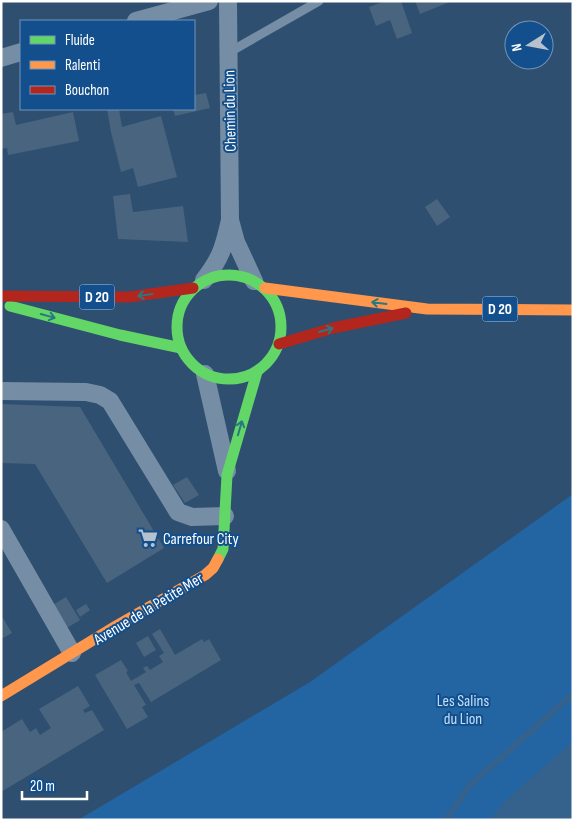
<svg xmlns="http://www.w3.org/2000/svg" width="574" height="821" viewBox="0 0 574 821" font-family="'Sofia Sans Condensed',sans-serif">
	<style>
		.green { fill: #2364a2 }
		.water { fill: #35628d }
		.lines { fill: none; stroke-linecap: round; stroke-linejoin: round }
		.stream { stroke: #35628d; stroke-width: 6 }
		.building { fill: #49647f }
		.lane { stroke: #758da5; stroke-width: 9 }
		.street { stroke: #758da5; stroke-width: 18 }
		.fast { stroke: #63d668; stroke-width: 11 }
		.slow { stroke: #ff974d; stroke-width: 11 }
		.jam { stroke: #b3261e; stroke-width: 11 }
		.oneway { stroke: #2a7881 }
		.labels { text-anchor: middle; stroke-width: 4; stroke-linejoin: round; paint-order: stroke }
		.shield { fill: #124f8c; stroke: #b8cadc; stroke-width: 1 }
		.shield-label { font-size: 15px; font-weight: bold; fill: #fff }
		.street-label { font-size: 16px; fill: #fff; stroke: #124f8c }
		.poi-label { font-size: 16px; fill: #fff; stroke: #124f8c; text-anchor: start }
		.park-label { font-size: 16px; fill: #c1e0fc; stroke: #124f8c }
	</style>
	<rect width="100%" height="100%" fill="#2e4f70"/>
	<path class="green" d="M 573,494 L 573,820 L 78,820 L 310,682 Z"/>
	<path class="water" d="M 573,741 L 573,820 L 490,820 L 504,802 Z"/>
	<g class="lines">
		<path class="stream" d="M 446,820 L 470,785 L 573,694"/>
	</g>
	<g class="building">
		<path d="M 385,1 L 401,1 L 412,33 L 397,39 L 390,20 L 376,26 L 369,7 Z"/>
		<path d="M 415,1 L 452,1 L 420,14 Z"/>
		<path d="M 206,93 L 210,108 L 175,116 L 173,109 L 194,109 L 194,95 Z"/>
		<path d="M 107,109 L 119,109 L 122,127 L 161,116 L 177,177 L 138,187 L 133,168 L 121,172 L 111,132 Z"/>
		<path d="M 13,112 L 16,125 L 73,112 L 79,141 L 8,155 L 7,148 L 1,149 L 1,114 Z"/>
		<path d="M 130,194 L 133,212 L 183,206 L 188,242 L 118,239 L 113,196 Z"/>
		<path d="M 437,199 L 450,217 L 437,226 L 425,207 Z"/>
		<path d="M 1,404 L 80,407 L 164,548 L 107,583 L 35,464 L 1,463 Z"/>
		<path d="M 187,477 L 199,495 L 185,503 L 173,485 Z"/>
		<path d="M 66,597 L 80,620 L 65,629 L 51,606 Z"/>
		<path d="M 86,604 L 90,610 L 80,617 L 76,610 Z"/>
		<path d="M 1,615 L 12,633 L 1,639 Z"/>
		<path d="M 160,629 L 175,655 L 202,639 L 204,642 L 209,639 L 221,660 L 151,702 L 139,683 L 134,685 L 146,705 L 142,707 L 148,717 L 127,729 L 95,675 L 121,660 L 128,671 L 126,672 L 131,681 L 146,672 L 143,668 L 147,666 L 150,670 L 163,662 L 159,656 L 164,653 L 152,634 Z"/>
		<path d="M 148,636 L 156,650 L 144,657 L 136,643 Z"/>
		<path d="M 78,686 L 90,706 L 83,710 L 85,713 L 92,710 L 104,730 L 1,792 L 1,732 L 22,719 L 30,732 L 36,728 L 40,735 L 51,728 L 39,709 Z"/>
	</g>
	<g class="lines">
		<path class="lane" d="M 228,53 L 319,1"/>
		<g class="street">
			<path d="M 228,1 L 230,220"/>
			<path d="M 136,21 L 209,1"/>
			<path d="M 1,58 L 21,52"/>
			<path d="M 204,280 C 221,258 224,247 230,220 L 236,242 L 254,281"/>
			<path d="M 205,374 L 227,471"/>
			<path d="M 1,391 L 86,392 L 100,395 L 110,401 L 178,512 L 192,517 L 225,516"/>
			<path d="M 1,529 L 72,653"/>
		</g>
		<g class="fast">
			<circle cx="229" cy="327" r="52"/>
			<path d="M 10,306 L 120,335 L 181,348"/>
			<path d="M 218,559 L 223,549 L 227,475 L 257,372"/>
		</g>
		<g class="slow">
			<path d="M 265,288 L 427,309 L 573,310"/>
			<path d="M 1,696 L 116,626 L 205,575 L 213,568 L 218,559"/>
		</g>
		<g class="jam">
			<path d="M 1,296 L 129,297 L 193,288"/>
			<path d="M 279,344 L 333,328 L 406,313"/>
		</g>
	</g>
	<defs><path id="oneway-shaft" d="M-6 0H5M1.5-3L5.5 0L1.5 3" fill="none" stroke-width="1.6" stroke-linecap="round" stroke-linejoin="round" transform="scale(1.25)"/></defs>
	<g class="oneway">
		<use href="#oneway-shaft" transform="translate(145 295) rotate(172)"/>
		<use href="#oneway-shaft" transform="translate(379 303) rotate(-173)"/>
		<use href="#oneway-shaft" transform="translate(48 316) rotate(15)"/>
		<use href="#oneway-shaft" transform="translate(326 330) rotate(-16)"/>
		<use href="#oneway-shaft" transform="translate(240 428) rotate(-74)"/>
	</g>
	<defs>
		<symbol id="supermarket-bare" viewBox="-9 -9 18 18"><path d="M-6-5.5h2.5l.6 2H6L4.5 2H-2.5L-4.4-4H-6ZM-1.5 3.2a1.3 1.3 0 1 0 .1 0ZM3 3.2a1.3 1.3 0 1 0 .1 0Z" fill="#b6c1cd" stroke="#124f8c" stroke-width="2.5" paint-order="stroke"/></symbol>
	</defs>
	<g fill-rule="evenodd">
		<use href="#supermarket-bare" x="134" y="524" width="28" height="28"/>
	</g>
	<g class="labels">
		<g class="shield">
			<rect x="79.5" y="284.5" width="35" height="25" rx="4"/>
			<rect x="482.5" y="296.5" width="35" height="25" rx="4"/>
		</g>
		<g class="shield-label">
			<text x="97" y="302">D 20</text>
			<text x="500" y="314">D 20</text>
		</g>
		<g class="street-label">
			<text transform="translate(229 111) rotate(-91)" y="6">Chemin du Lion</text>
			<text transform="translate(148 608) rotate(-31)" y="6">Avenue de la Petite Mer</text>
		</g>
		<g class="poi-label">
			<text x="163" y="544">Carrefour City</text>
		</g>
		<g class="park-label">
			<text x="463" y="706">Les Salins<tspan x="463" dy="18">du Lion</tspan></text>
		</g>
	</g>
	<rect width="574" height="821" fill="none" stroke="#ffffff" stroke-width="5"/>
	<rect x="20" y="20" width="175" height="90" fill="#124f8c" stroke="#7195ba"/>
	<rect x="30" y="36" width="25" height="8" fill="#63d668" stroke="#7195ba"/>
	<text x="65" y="45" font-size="15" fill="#ffffff">Fluide</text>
	<rect x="30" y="61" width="25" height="8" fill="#ff974d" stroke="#7195ba"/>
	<text x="65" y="70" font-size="15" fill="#ffffff">Ralenti</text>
	<rect x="30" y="86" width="25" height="8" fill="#b3261e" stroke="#7195ba"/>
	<text x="65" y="95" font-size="15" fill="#ffffff">Bouchon</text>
	<g transform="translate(529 45) rotate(259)"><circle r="24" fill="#124f8c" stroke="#7195ba"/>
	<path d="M0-4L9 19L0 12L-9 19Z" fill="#b6c1cd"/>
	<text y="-8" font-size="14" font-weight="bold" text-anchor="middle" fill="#ffffff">N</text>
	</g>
	<path d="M22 791v8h65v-8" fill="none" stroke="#ffffff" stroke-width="2.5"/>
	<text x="30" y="791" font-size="15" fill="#ffffff" stroke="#124f8c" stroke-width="4" paint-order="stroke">20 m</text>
</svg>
